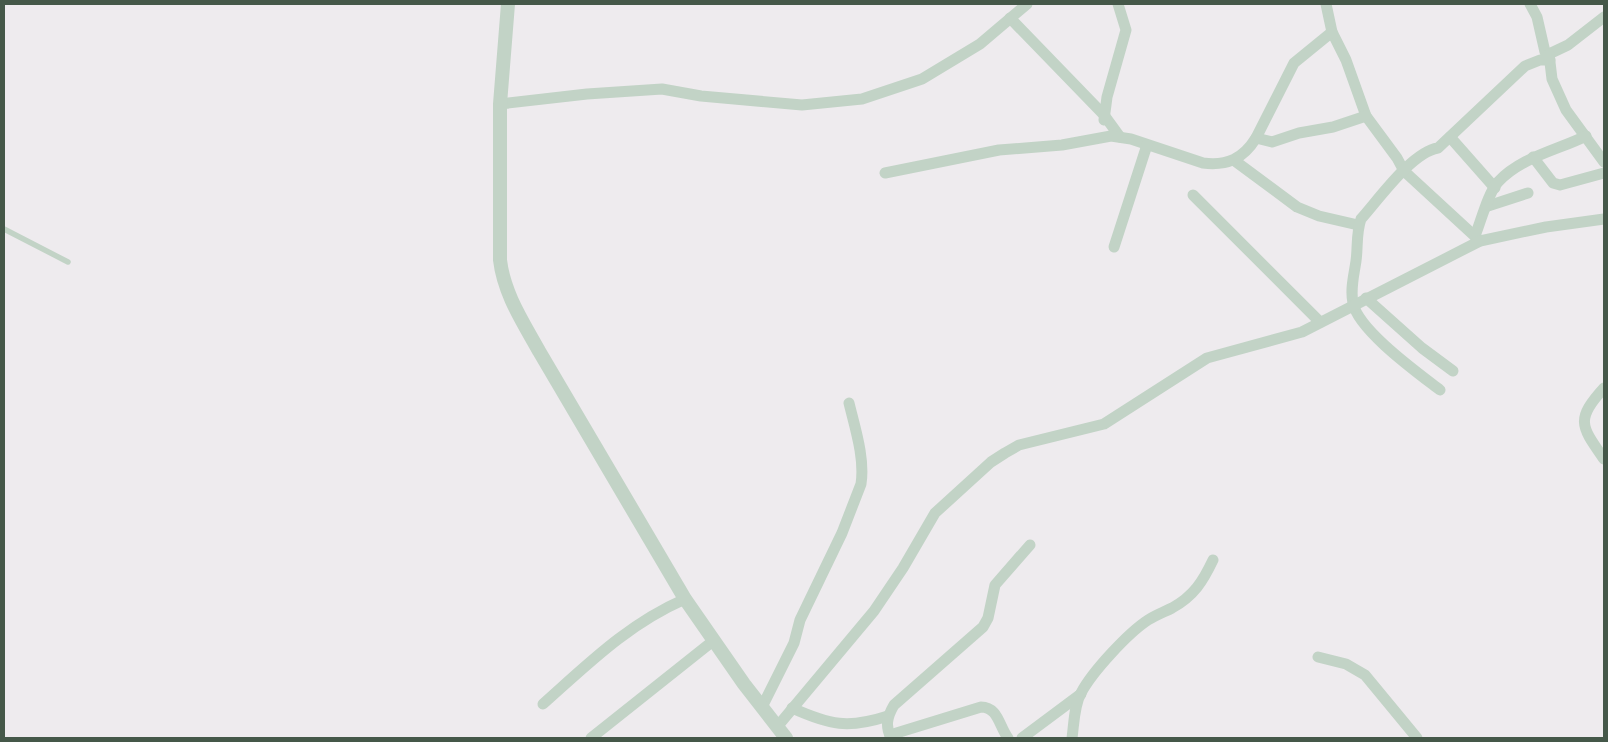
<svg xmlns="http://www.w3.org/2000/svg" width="1608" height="742" viewBox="0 0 1608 742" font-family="'Public Sans',sans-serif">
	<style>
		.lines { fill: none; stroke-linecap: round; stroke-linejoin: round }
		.service { stroke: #c2d3c6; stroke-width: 5.5 }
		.minor { stroke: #c2d3c6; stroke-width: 11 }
		.tertiary { stroke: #c2d3c6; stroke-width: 14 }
	</style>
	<rect width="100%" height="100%" fill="#eeebee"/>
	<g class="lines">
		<path class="service" d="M 4,229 L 68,262"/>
		<g class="minor">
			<path d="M 1326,4 L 1332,32 L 1346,60 L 1366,116 L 1397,158 L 1404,171 L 1480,241"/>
			<path d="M 1530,4 L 1537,17 L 1545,52 L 1549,54 L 1568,45 L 1604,17"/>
			<path d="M 1010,18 L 1104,115 L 1120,137"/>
			<path d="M 1549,54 L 1552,79 L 1566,110 L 1604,162"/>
			<path d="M 500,104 L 587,94 L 662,89 L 701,96 L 802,105 L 862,99 L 922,79 L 980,44 L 1027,4"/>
			<path d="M 1104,120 L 1107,97 L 1126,30 L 1118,4"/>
			<path d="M 1450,137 L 1495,188"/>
			<path d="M 1256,138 L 1272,142 L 1299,133 L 1333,127 L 1366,116"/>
			<path d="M 1533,157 L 1553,183 L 1560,185 L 1604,173"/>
			<path d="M 1235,161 L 1297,207 L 1319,216 L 1358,225"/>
			<path d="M 885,173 L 999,150 L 1062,145 L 1111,136 L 1131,139 L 1203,163 C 1227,166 1243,159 1256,138 L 1294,63 L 1332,32"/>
			<path d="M 1193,195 L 1320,322"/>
			<path d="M 1488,206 L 1528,193"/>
			<path d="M 1475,236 C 1481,221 1488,193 1498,182 C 1521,157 1558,150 1586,136"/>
			<path d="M 1114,247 L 1147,145"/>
			<path d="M 1366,298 L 1422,348 L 1453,371"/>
			<path d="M 1604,388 C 1575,420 1581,426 1604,459"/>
			<path d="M 1440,390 C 1418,373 1358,330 1353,303 C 1350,289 1354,275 1356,261 C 1358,247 1356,233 1361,219 C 1379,199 1412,152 1438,148 L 1525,66 L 1540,60 L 1550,60"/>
			<path d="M 1318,657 L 1346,664 L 1365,675 L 1417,738"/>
			<path d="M 543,704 C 589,663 628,624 685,599"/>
			<path d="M 762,707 L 794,643 L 800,620 L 842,533 L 861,484 C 865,458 855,428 849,403"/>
			<path d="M 792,708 C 830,725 848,729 888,716"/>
			<path d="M 777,727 L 874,611 L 903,568 L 935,513 L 991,462 L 1005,453 L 1019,445 L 1104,424 L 1207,358 L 1302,332 L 1480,241 L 1546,227 L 1604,219"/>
			<path d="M 890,735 L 981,707 C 998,707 999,726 1008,738"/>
			<path d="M 591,738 L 713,641"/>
			<path d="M 891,738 C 885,726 887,717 894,705 L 983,627 L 988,618 L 995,585 L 1030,545"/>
			<path d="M 1022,738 L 1081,694"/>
			<path d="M 1072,738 C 1074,724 1074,706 1081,693 C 1092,672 1128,633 1148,620 C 1156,615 1164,612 1172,608 C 1194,596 1203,581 1213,560"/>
		</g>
		<path class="tertiary" d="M 508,4 L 500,104 L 500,260 C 504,294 523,322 539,351 L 685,599 L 744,684 L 786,738"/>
	</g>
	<rect width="1608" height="742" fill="none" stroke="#455849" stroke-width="10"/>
</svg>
